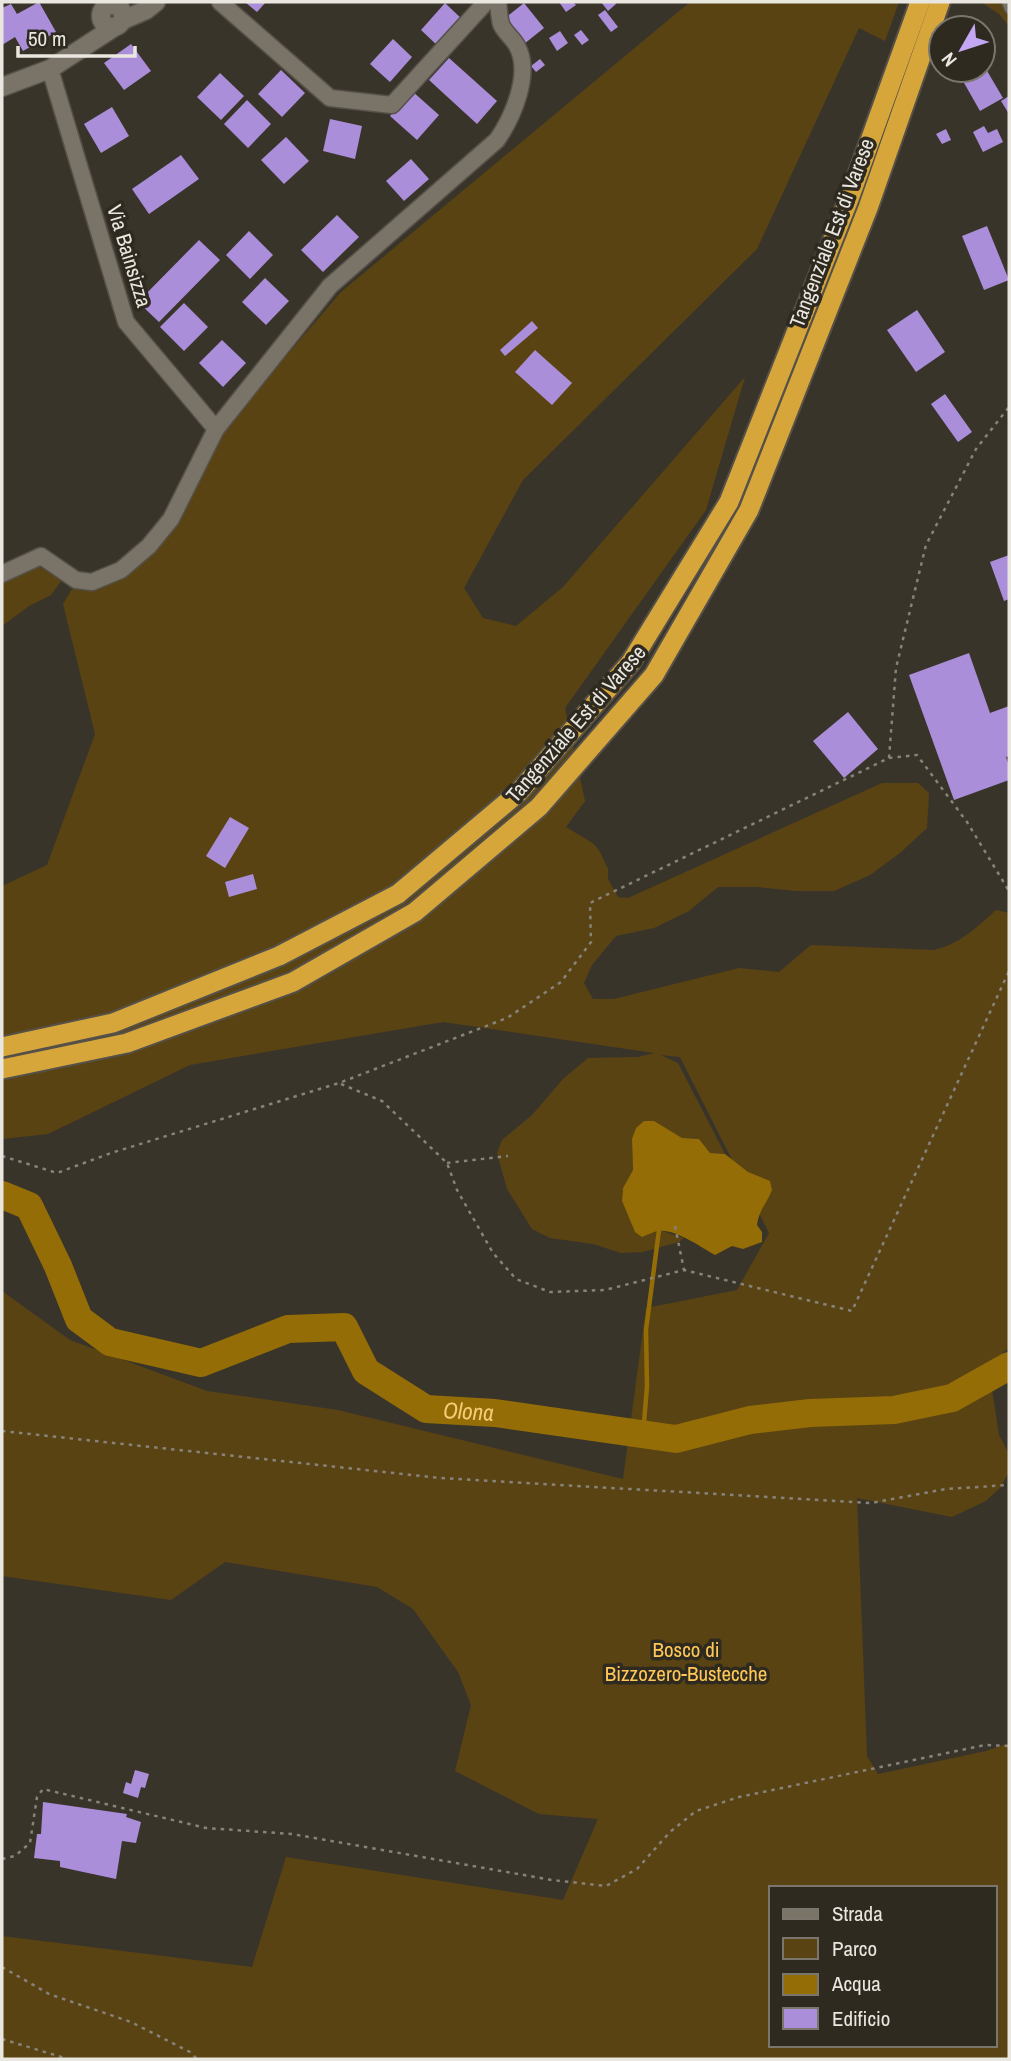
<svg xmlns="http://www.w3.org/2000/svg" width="1011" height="2061" viewBox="0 0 1011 2061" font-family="'Archivo Narrow',sans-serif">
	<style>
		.green { fill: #5a4313; fill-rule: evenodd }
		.water { fill: #946d07 }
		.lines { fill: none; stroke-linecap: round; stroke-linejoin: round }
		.stream { stroke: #946d07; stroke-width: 4.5 }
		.river { stroke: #946d07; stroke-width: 28 }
		.building { fill: #ab8eda }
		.service-casing { stroke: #555048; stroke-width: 11 }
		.minor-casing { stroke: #555048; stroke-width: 19 }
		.tertiary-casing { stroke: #555048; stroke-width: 21 }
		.trunk-casing { stroke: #555048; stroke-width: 23 }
		.path { stroke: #87837b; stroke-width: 2.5; stroke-dasharray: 3.5 5; stroke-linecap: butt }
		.service { stroke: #797368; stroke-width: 8 }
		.minor { stroke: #797368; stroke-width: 16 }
		.tertiary { stroke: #797368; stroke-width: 18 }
		.trunk { stroke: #d6a63b; stroke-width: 19 }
		.labels { text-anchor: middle; stroke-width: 7; stroke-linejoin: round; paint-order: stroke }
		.street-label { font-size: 21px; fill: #eae7e0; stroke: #2f2a20 }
		.park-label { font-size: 21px; fill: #ffc856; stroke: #2f2a20 }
		.water-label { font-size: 23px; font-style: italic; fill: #f7cc77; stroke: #2f2a20 }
	</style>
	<rect width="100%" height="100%" fill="#39342a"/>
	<g class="green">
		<path d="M 690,2 L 899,2 L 885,41 L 859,28 L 757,249 L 523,480 L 464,588 L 483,618 L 516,626 L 563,587 L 745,377 L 706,510 L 565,708 L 585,801 L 566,827 L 594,844 L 600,852 L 608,869 L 608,879 L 618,897 L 628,898 L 882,783 L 918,783 L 929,793 L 927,828 L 900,853 L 870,875 L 834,891 L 796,891 L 757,887 L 718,887 L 689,911 L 654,928 L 616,936 L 592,965 L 584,983 L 593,999 L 614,999 L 739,968 L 779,972 L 811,945 L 934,950 C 960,944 976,928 996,910 L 1009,913 L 1009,1348 L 988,1364 L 999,1435 L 1008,1452 L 1009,1472 L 1000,1488 L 986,1501 L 952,1517 L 857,1498 L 867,1756 L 878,1774 L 986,1751 L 1009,1743 L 1009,2059 L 2,2059 L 2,1936 L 252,1967 L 286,1857 L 563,1900 L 598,1819 L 539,1814 L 455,1771 L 471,1705 L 458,1672 L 413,1609 L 377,1587 L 225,1562 L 171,1600 L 2,1576 L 2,1291 L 70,1340 L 207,1391 L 338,1410 L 623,1479 L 646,1308 L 737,1290 L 769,1233 L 680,1057 L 661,1055 L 678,1063 L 725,1154 L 710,1153 L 699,1139 L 682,1138 L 669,1131 L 632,1139 L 633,1170 L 623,1188 L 622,1201 L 635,1232 L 659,1230 L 684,1238 L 679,1242 L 643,1252 L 621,1253 L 593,1244 L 550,1238 L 532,1229 L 507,1189 L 497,1153 L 502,1140 L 532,1115 L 563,1079 L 588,1058 L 638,1057 L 654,1053 L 443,1022 L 190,1065 L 48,1134 L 2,1139 L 2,886 L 47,865 L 95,734 L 63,604 L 72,589 L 90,588 L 151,551 L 224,428 L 341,292 ZM 771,1888 L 995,1888 L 995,2045 L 771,2045 Z"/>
		<path d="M 981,2 L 1009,2 L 1009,26 L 999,14 Z"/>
		<path d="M 37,565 L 61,581 L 51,595 L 29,606 L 2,626 L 2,582 Z"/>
	</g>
	<path class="water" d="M 644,1121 L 654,1121 L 682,1138 L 699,1139 L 710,1153 L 725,1154 L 748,1172 L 770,1181 L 772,1190 C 767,1203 759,1210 757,1225 L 762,1232 L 762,1242 L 743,1249 L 732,1246 L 715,1255 C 701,1247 674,1228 658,1231 C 653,1232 647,1235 642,1237 L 635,1232 L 622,1201 L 623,1188 L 633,1170 L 632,1139 L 636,1128 Z"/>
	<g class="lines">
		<path class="stream" d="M 643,1435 L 647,1386 L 646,1330 L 659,1230"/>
		<path class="river" id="s1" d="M 2,1195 L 29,1206 L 58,1266 L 79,1319 L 110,1342 L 201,1363 L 288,1329 L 344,1327 L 366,1371 L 426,1409 L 495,1413 L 676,1439 L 750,1420 L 810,1413 L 894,1410 L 952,1398 L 1009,1366"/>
	</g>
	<g class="building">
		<path d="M 39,2 L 56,32 L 23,51 L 15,37 L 2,45 L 2,8 L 11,4 L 17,14 Z"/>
		<path d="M 245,2 L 266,2 L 257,12 Z"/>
		<path d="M 559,2 L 573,2 L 576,5 L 566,12 Z"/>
		<path d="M 601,2 L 615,2 L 616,4 L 608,11 Z"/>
		<path d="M 445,3 L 464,21 L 440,48 L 421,30 Z"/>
		<path d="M 524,3 L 544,28 L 524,44 L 504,19 Z"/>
		<path d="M 605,10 L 618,27 L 611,32 L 598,15 Z"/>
		<path d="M 581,30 L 589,40 L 582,45 L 574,35 Z"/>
		<path d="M 560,31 L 568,43 L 557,51 L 549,38 Z"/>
		<path d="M 393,39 L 412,57 L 390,82 L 370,64 Z"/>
		<path d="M 131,44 L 151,71 L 124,90 L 104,63 Z"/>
		<path d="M 449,58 L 497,101 L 477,124 L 429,80 Z"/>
		<path d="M 540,59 L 545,65 L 536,72 L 531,66 Z"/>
		<path d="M 983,64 L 1003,98 L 980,111 L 959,74 L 966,70 L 983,70 Z"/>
		<path d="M 281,70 L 305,93 L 282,117 L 258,94 Z"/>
		<path d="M 220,73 L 244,96 L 221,120 L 197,97 Z"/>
		<path d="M 412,91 L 439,115 L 417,140 L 390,116 Z"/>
		<path d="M 1009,96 L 1009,114 L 1001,101 Z"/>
		<path d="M 247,100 L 271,124 L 248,148 L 224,124 Z"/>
		<path d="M 112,107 L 129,136 L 101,153 L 84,124 Z"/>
		<path d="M 330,119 L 362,126 L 355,159 L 323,151 Z"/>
		<path d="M 984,126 L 988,133 L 997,129 L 1003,142 L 983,152 L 973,132 Z"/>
		<path d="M 946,129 L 951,140 L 942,144 L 936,134 Z"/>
		<path d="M 286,137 L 309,161 L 284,184 L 261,160 Z"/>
		<path d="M 181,155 L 199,179 L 149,214 L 132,189 Z"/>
		<path d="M 411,159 L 429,179 L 404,201 L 386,181 Z"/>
		<path d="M 337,215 L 359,237 L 323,272 L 301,250 Z"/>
		<path d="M 987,226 L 1009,280 L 984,290 L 962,236 Z"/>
		<path d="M 249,231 L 273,255 L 250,279 L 226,255 Z"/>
		<path d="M 199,240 L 220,260 L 159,322 L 138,302 Z"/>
		<path d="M 265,278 L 289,301 L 266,325 L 242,302 Z"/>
		<path d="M 184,303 L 208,327 L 184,351 L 160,327 Z"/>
		<path d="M 917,310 L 945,352 L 916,372 L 887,330 Z"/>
		<path d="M 532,321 L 538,328 L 505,356 L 500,350 Z"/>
		<path d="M 222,340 L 246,363 L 223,387 L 199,363 Z"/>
		<path d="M 535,350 L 572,383 L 552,405 L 515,372 Z"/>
		<path d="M 945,394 L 972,432 L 958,442 L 931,404 Z"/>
		<path d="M 1009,555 L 1009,599 L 1004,601 L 990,562 Z"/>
		<path d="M 969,653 L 990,713 L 1009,706 L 1009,756 L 1006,757 L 1009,766 L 1009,780 L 954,800 L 909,675 Z"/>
		<path d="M 848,712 L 878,749 L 844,778 L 813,741 Z"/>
		<path d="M 230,817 L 249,828 L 225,868 L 206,856 Z"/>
		<path d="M 253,874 L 257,889 L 229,897 L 225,882 Z"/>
		<path d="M 135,1770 L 149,1774 L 145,1788 L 141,1787 L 138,1798 L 123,1793 L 126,1782 L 131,1784 Z"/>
		<path d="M 43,1802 L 127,1814 L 126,1817 L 141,1822 L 136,1843 L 122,1841 L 116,1879 L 60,1867 L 60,1861 L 34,1858 L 37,1834 L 41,1834 Z"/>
	</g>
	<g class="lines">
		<defs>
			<path id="service" d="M 1006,2 L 1009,9"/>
			<g id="minor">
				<path d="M 220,2 L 330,98 L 392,105 L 486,2"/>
				<path d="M 50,69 L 126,322 L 216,429"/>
				<path d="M 2,574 L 41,556 L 76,580 L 92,582 L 121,570 L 149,546 L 171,519 L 216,429 L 330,286 L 497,140 C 513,117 532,73 517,46 C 513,38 504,32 501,24 C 499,17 499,9 498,2"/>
			</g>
			<g id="tertiary">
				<circle cx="112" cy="16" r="11"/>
				<path d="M 123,20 L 146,10 L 156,2"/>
				<path d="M 2,87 L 50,69 L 113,28"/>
			</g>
			<g id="trunk">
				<path d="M 2,1047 L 113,1023 L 279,956 L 398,894 L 519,792 L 631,662 L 729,502 L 849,199 L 920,2"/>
				<path d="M 2,1069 L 127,1043 L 293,982 L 415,912 L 539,807 L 654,675 L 749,510 L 868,208 L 940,2"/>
			</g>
		</defs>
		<use href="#service" class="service-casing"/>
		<use href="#minor" class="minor-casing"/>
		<use href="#tertiary" class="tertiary-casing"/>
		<use href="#trunk" class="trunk-casing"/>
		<g class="path">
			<path d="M 889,758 L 917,755 L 967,822 L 1009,891"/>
			<path d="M 341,1084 L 382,1101 L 447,1163 L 457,1190 L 493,1253 L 516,1279 L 550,1292 L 605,1290 L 684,1270 L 852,1311 L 1009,971"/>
			<path d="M 2,1156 L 57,1173 L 111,1153 L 339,1083 L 507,1018 L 561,982 L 591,942 L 590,903 L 889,758 L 896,668 L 926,545 L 976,449 L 1009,407"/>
			<path d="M 447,1163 L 508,1156"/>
			<path d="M 675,1226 L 684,1270"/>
			<path d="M 2,1431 L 440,1478 L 871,1503 L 946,1489 L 1009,1485"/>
			<path d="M 2,1859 L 15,1856 L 30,1843 L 37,1797 L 43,1789 L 206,1828 L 292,1834 L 552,1880 L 606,1886 L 637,1869 L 670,1832 L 696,1811 L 739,1797 L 985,1745 L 1009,1746"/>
			<path d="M 2,1967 L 49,1994 L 131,2022 L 190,2052 L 197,2059"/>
			<path d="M 2,2039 L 68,2059"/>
		</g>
		<use href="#service" class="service"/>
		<use href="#minor" class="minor"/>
		<use href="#tertiary" class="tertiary"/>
		<use href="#trunk" class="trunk"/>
	</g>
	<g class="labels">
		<g class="street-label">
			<text transform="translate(832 233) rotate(-69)" y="7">Tangenziale Est di Varese</text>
			<text transform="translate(129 256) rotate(73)" y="7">Via Bainsizza</text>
			<text transform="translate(576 724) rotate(-49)" y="7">Tangenziale Est di Varese</text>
		</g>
		<g class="park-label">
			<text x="686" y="1657">Bosco di<tspan x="686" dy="24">Bizzozero-Bustecche</tspan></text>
		</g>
		<g class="water-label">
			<text dy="8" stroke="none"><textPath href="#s1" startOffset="597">Olona</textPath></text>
		</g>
	</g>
	<rect width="1011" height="2061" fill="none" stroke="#eae7e0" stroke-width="7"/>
	<rect x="769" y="1886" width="228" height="161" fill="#2f2a20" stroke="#7a766d" stroke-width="2"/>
	<rect x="783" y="1909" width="35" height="10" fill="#797368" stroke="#7a766d" stroke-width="2"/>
	<text x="832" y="1921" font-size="21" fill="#eae7e0">Strada</text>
	<rect x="783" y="1938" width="35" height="21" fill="#5a4313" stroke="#7a766d" stroke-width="2"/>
	<text x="832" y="1956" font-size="21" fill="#eae7e0">Parco</text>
	<rect x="783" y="1974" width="35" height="21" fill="#946d07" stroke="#7a766d" stroke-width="2"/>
	<text x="832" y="1991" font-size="21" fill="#eae7e0">Acqua</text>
	<rect x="783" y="2008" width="35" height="21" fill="#ab8eda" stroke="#7a766d" stroke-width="2"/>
	<text x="832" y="2026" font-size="21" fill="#eae7e0">Edificio</text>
	<g transform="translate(962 49) rotate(231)"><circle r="33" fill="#2f2a20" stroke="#7a766d" stroke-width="2"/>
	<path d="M0-5L12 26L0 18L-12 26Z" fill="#c3a7f2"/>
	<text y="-10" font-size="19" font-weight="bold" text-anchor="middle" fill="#eae7e0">N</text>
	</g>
	<path d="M18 46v10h117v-10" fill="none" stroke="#eae7e0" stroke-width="3.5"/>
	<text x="28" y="46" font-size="21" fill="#eae7e0" stroke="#2f2a20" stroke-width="5" paint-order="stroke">50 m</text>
</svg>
